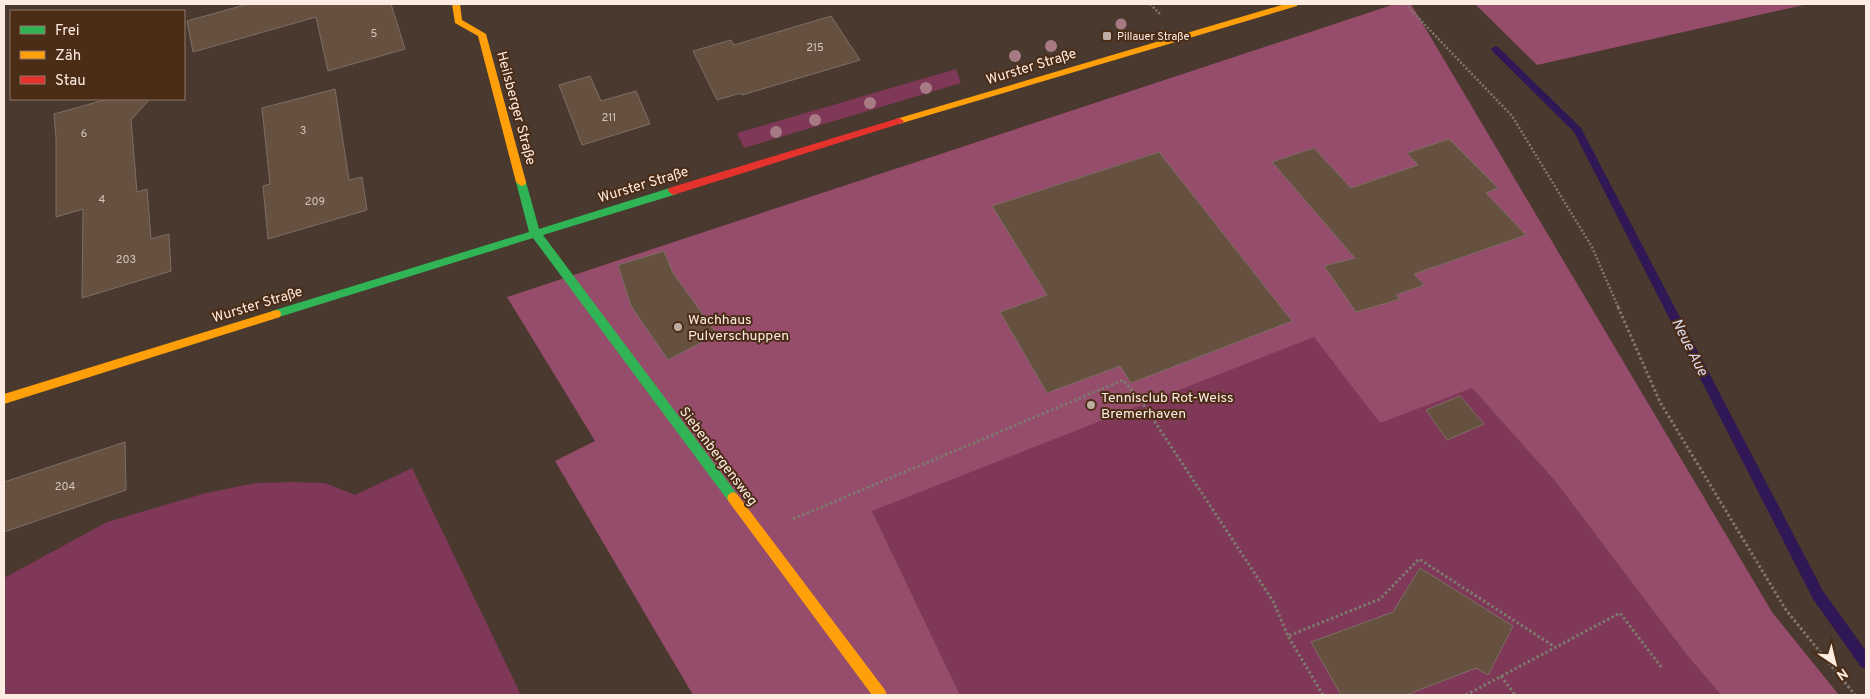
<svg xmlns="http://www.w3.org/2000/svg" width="1870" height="699" viewBox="0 0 1870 699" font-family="Overpass,sans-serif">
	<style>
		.green { fill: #7f3857 }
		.forest { fill: #964c6b }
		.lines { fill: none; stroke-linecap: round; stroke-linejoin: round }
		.stream { fill: #301756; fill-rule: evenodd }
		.building { fill: #665040; stroke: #7d6e65 }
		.path-far1 { stroke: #7e796f; stroke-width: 2.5; stroke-dasharray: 2 2; stroke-linecap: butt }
		.path { stroke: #7e796f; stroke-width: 3; stroke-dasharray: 2.5 2.5; stroke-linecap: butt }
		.fast { fill: #30b455; fill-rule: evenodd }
		.slow { fill: #ff9f0a; fill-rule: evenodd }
		.jam { fill: #e5322d; fill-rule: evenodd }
		.tree { fill: #a87a84 }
		.poi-dot { fill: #beada3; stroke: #4b2c17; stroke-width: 2 }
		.labels { text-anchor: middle; stroke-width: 4; stroke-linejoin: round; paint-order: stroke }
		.number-label { font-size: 11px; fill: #d7c5ba }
		.far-poi-label { font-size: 11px; fill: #fdece2; stroke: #4b2c17; text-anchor: start }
		.street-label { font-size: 14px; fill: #fdece2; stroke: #4b2c17 }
		.poi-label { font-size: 14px; fill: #fdece2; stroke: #4b2c17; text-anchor: start }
		.water-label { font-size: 15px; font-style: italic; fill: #ddd9ef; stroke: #4b2c17 }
	</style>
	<rect width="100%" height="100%" fill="#4a392e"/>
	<g class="green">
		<path d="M 956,69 L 961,83 L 744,148 L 737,133 Z"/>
		<path d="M 992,206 L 1472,388 L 1555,481 L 1686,654 L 1721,695 L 960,695 L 872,511 Z"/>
		<path d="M 412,468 L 521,695 L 4,695 L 4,578 L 107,522 L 206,493 L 256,483 L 292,482 L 325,483 L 355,495 Z"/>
	</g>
	<g class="forest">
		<path d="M 1395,4 L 1411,4 L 1772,612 L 1839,695 L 1721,695 L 1686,654 L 1555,481 L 1472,388 L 1380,423 L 1314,337 L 872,511 L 960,695 L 693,695 L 555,461 L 595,441 L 507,297 Z"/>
		<path d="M 1475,4 L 1808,4 L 1537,65 Z"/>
	</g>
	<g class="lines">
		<path class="stream" d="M 1495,46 L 1498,47 L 1581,128 L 1823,591 L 1866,651 L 1866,669 L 1861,667 L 1813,599 L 1574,132 L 1492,51 L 1491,49 Z"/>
	</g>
	<g class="building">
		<path d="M 248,4 L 391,4 L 405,49 L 328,71 L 316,17 L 193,52 L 187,21 Z"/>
		<path d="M 831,16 L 860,60 L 742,95 L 741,93 L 717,100 L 693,51 L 731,40 L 734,45 Z"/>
		<path d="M 590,76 L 601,101 L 636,91 L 650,124 L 582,145 L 559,85 Z"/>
		<path d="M 335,89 L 349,180 L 362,177 L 367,210 L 268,239 L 263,186 L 270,184 L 262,108 Z"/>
		<path d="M 108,99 L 150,99 L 131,120 L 137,192 L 147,189 L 151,239 L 169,234 L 171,271 L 82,298 L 83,209 L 56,217 L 56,138 L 54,114 Z"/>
		<path d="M 1449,139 L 1498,188 L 1486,193 L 1526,235 L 1414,274 L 1424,285 L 1396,295 L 1400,299 L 1356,312 L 1324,266 L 1355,258 L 1272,162 L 1314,148 L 1351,188 L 1418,165 L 1407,153 Z"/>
		<path d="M 1159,152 L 1292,321 L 1131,383 L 1120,366 L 1047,393 L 1000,312 L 1047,295 L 992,206 Z"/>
		<path d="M 664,251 L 673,273 L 717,334 L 668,360 L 631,306 L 618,265 Z"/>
		<path d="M 1460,396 L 1484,424 L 1447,440 L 1426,410 Z"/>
		<path d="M 125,442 L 126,490 L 4,532 L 4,482 Z"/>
		<path d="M 1420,568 L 1513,626 L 1488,675 L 1476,668 L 1406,695 L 1341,695 L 1311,642 L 1393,612 Z"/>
	</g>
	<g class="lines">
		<g class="path-far1">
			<path d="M 1150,4 L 1160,14"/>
			<path d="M 1405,4 L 1512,116 L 1592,247 L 1619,309"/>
		</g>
		<g class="path">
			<path d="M 1618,307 L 1660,402 L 1786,610 L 1855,695"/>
			<path d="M 793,519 L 1123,380 L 1143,404 L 1273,601 L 1288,636"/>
			<path d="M 1501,676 L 1515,695"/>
			<path d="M 1323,695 L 1288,636 L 1380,599 L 1419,559 L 1555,647"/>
			<path d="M 1466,695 L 1620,613 L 1662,668"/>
		</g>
		<path class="fast" d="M 521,178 L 526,182 L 539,229 L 673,187 L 677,188 L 678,191 L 677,194 L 543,235 L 737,494 L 739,498 L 737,502 L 733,504 L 729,502 L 533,238 L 276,318 L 272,317 L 271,314 L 272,311 L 529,232 L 516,182 Z"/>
		<g class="slow">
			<path d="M 452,4 L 460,4 L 462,20 L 486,34 L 526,182 L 525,185 L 521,186 L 516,182 L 478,36 L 455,23 Z"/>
			<path d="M 1285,4 L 1298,4 L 1297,6 L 902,123 L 899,124 L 894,121 L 896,119 Z"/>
			<path d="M 276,310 L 280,311 L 281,314 L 280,317 L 4,404 L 4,394 Z"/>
			<path d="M 733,492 L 737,494 L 885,690 L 887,695 L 872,695 L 729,502 L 727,498 L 729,494 Z"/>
		</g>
		<path class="jam" d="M 899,118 L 904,121 L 902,123 L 673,195 L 668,191 L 669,188 Z"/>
	</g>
	<g class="tree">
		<circle cx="1121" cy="24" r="5.5"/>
		<circle cx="1051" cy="46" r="6"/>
		<circle cx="1015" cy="56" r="6"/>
		<circle cx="926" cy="88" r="6"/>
		<circle cx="870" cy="103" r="6"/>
		<circle cx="815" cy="120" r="6"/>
		<circle cx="776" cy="132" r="6"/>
	</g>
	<g class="poi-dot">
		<rect x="1102" y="31" width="10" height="10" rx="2.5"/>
		<circle cx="678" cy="327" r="5"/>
		<circle cx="1091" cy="405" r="5"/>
	</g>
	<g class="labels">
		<g class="number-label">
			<text x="374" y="37">5</text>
			<text x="815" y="51">215</text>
			<text x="609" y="121">211</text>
			<text x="303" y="134">3</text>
			<text x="84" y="137">6</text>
			<text x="102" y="203">4</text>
			<text x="315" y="205">209</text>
			<text x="126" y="263">203</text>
			<text x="65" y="490">204</text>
		</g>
		<g class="far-poi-label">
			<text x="1117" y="40">Pillauer Straße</text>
		</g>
		<g class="street-label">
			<text transform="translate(1031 66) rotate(-17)" y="5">Wurster Straße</text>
			<text transform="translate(517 108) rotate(75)" y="5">Heilsberger Straße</text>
			<text transform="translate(643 184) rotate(-17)" y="5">Wurster Straße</text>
			<text transform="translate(257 304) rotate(-17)" y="5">Wurster Straße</text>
			<text transform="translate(719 456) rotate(53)" y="5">Siebenbergensweg</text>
		</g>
		<g class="poi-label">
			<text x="688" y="324">Wachhaus<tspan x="688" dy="16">Pulverschuppen</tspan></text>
			<text x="1101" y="402">Tennisclub Rot-Weiss<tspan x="1101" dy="16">Bremerhaven</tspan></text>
		</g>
		<g class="water-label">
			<text transform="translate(1690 347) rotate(63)" y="5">Neue Aue</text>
		</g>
	</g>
	<rect width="1870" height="699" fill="none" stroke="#fdece2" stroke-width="10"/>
	<rect x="10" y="10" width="175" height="90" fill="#4b2c17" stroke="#927968"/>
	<rect x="20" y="26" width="25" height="8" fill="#30b455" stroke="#927968"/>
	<text x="55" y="35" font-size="15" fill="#fdece2">Frei</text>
	<rect x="20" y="51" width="25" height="8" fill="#ff9f0a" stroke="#927968"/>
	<text x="55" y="60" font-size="15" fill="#fdece2">Zäh</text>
	<rect x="20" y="76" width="25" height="8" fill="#e5322d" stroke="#927968"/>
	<text x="55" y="85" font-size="15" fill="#fdece2">Stau</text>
	<g transform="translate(1835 664) rotate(145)" stroke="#4b2c17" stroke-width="4" paint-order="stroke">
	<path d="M0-4L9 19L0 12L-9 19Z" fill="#fdece2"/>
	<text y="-8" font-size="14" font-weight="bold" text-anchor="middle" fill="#fdece2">N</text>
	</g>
</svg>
